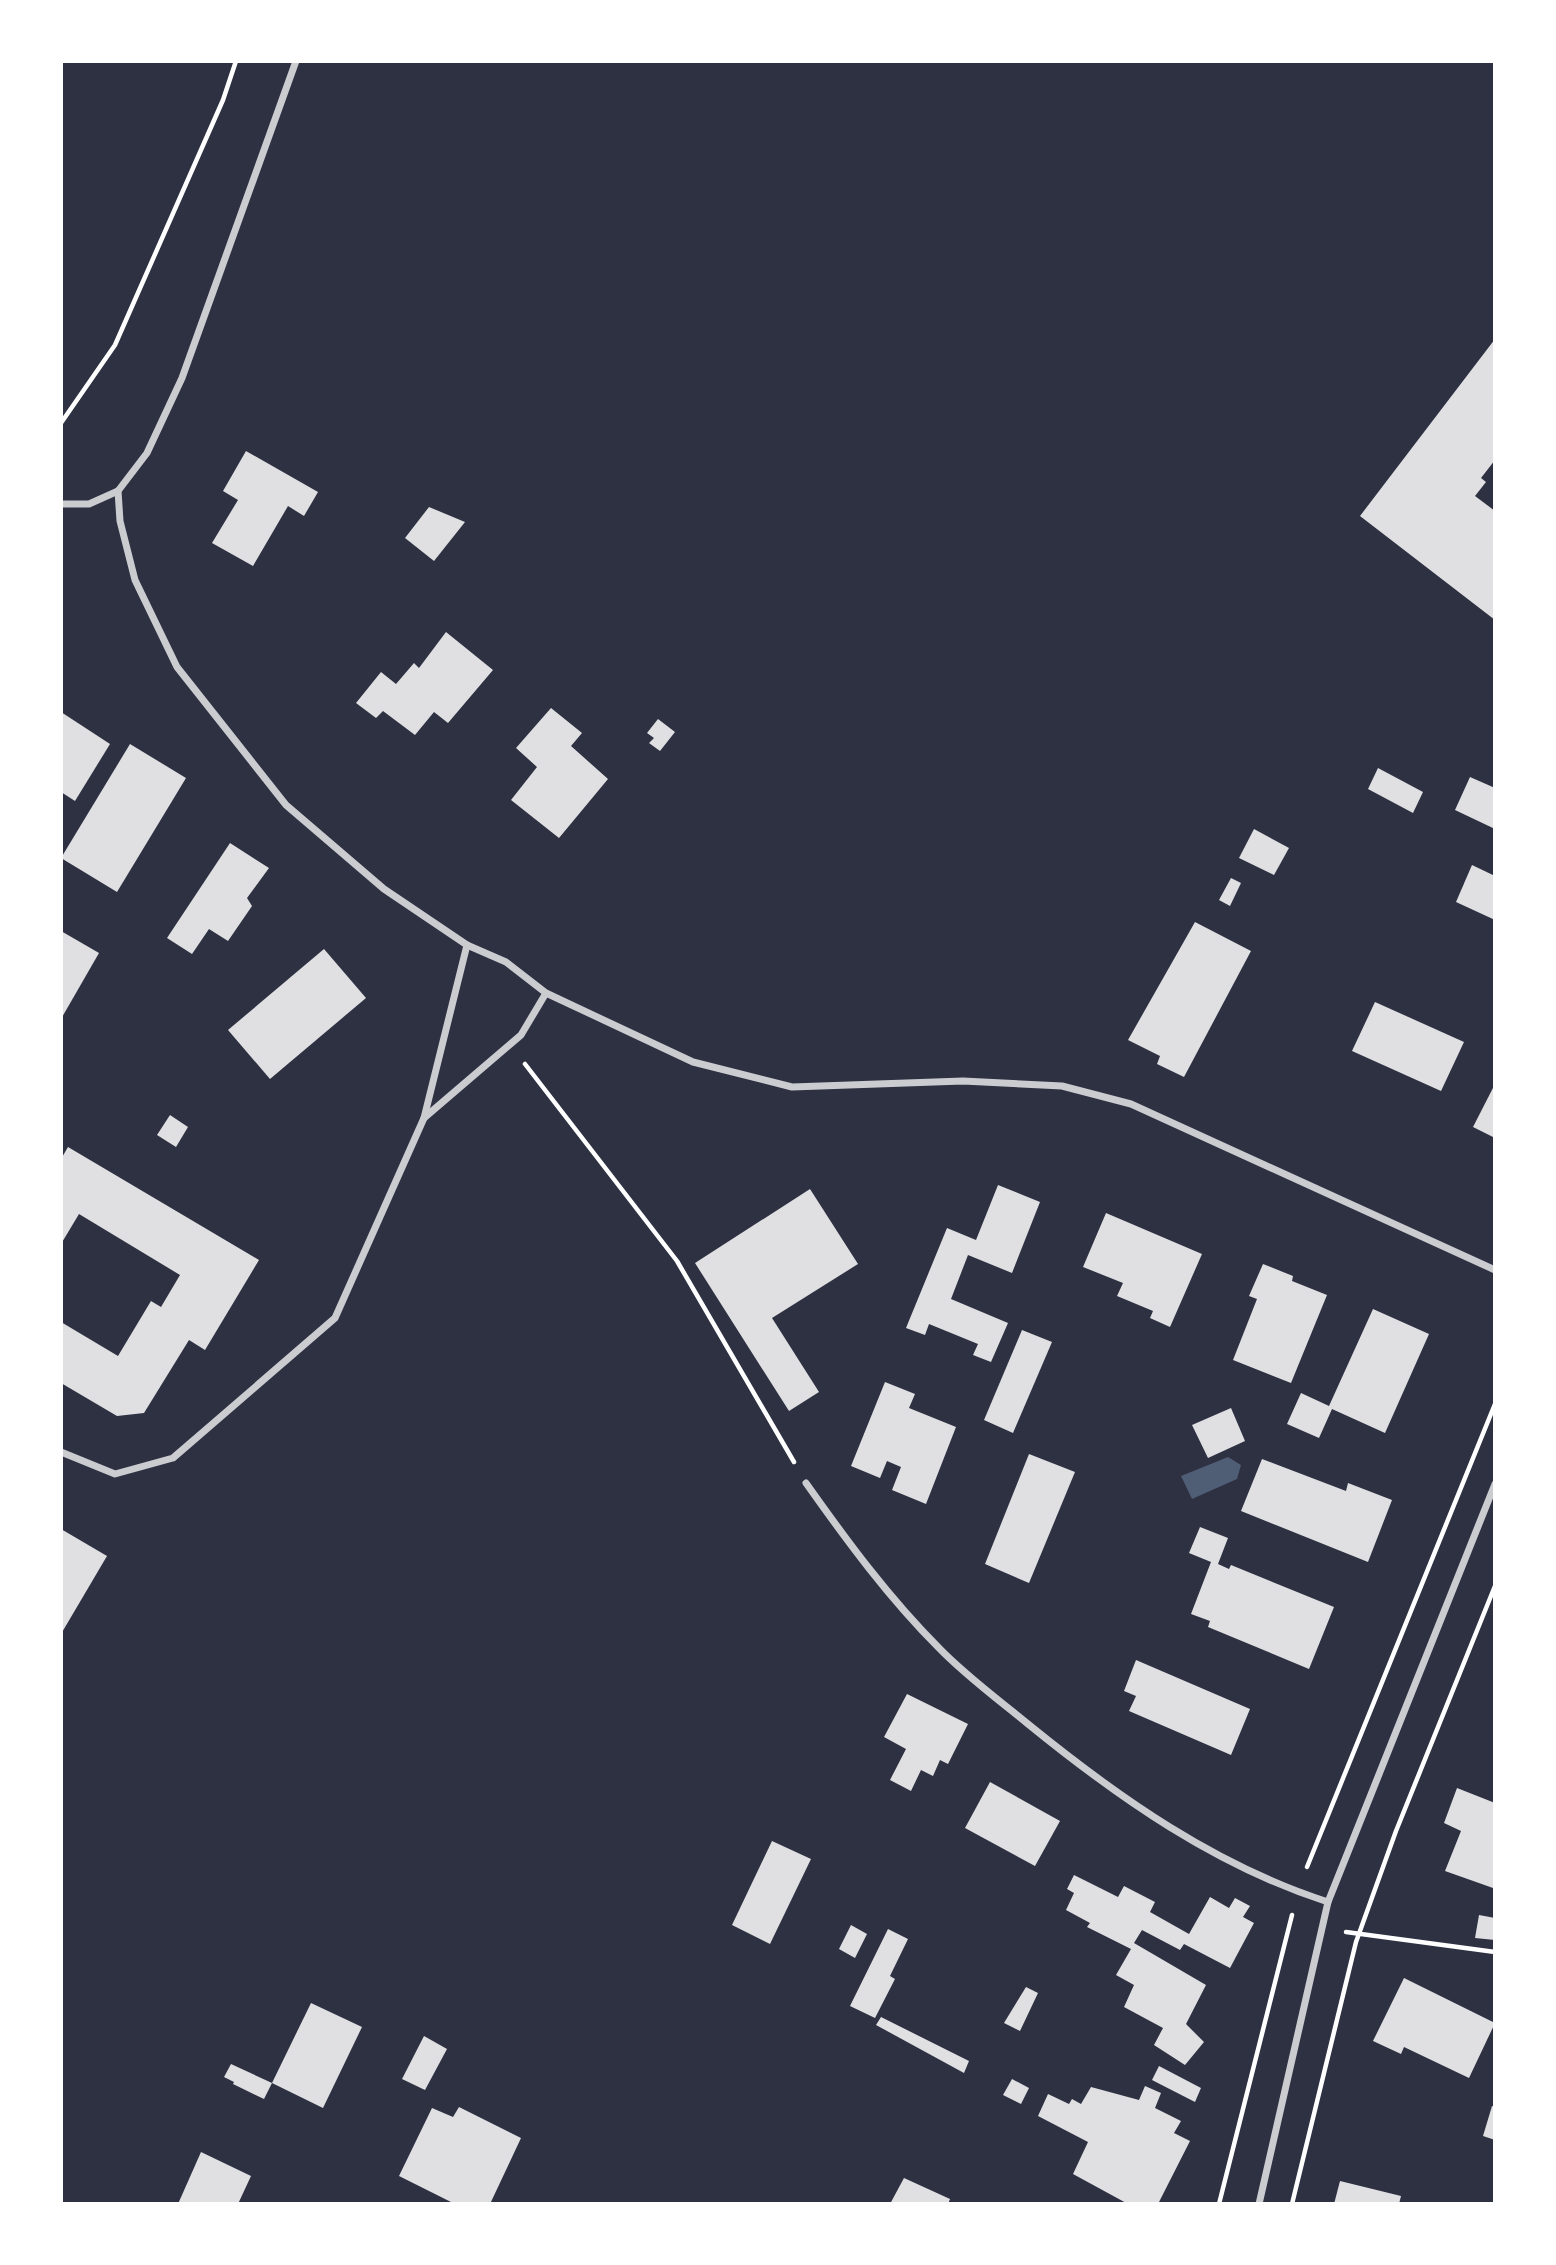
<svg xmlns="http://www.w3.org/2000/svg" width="1556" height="2265" viewBox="0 0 1556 2265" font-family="Figtree,sans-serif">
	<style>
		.water { fill: #4f5d75 }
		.building { fill: #e0e0e3 }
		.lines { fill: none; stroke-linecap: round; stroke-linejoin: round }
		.path { stroke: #fff; stroke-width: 4.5 }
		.minor { stroke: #caccd0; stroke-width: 7 }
	</style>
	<rect width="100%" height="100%" fill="#2d3142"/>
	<path class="water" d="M 1228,1457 L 1241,1465 L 1237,1479 L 1192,1499 L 1181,1476 Z"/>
	<g class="building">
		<path d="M 1495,339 L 1495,460 L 1481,478 L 1486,482 L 1475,496 L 1495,511 L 1495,620 L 1360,516 Z"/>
		<path d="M 246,451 L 318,492 L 304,516 L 288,506 L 253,566 L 212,543 L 238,500 L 223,491 Z"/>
		<path d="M 429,507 L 465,522 L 434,561 L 405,538 Z"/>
		<path d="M 446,632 L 493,670 L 448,723 L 434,712 L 415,735 L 383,711 L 376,718 L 356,703 L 381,672 L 396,684 L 414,663 L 419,668 Z"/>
		<path d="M 551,708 L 582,733 L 571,746 L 608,779 L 559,838 L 511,800 L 537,767 L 516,748 Z"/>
		<path d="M 61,712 L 110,744 L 75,801 L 61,792 Z"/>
		<path d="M 658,719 L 675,732 L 660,751 L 649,743 L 654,738 L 647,733 Z"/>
		<path d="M 130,744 L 186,778 L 117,892 L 61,858 Z"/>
		<path d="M 1378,768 L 1423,792 L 1413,813 L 1368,789 Z"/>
		<path d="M 1470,777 L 1495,788 L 1495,829 L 1455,810 Z"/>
		<path d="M 1254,829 L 1289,848 L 1274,875 L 1239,858 Z"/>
		<path d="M 230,843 L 269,868 L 247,898 L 252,906 L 228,941 L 209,929 L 192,954 L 167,938 Z"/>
		<path d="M 1472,865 L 1495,876 L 1495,920 L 1456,902 Z"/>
		<path d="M 1231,878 L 1241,883 L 1230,906 L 1219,900 Z"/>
		<path d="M 1195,922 L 1251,951 L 1184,1077 L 1157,1064 L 1160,1056 L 1128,1040 Z"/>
		<path d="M 61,931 L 99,953 L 61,1019 Z"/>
		<path d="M 324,949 L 366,998 L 270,1079 L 228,1030 Z"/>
		<path d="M 1375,1002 L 1464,1042 L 1441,1091 L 1352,1051 Z"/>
		<path d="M 1495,1084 L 1495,1138 L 1473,1127 Z"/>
		<path d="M 170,1115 L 188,1127 L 176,1147 L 157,1135 Z"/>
		<path d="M 68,1147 L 259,1260 L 205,1350 L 189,1340 L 144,1413 L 117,1416 L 61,1383 L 61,1322 L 118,1356 L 151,1301 L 161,1307 L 180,1275 L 79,1214 L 61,1244 L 61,1159 Z"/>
		<path d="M 998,1185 L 1040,1202 L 1012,1273 L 968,1255 L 951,1299 L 1008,1323 L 991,1362 L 973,1355 L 978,1344 L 929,1324 L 925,1335 L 906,1328 L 947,1228 L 976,1240 Z"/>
		<path d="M 810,1189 L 858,1264 L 772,1318 L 819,1392 L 789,1411 L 695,1263 Z"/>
		<path d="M 1106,1213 L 1202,1254 L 1170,1327 L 1150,1318 L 1153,1311 L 1117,1296 L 1123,1283 L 1083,1267 Z"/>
		<path d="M 1263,1264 L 1293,1276 L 1292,1281 L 1327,1295 L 1291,1383 L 1233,1360 L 1257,1299 L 1249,1296 Z"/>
		<path d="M 1373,1309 L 1429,1334 L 1385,1433 L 1332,1409 L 1319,1438 L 1287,1424 L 1301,1393 L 1329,1406 Z"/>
		<path d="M 1022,1330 L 1052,1342 L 1013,1433 L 984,1420 Z"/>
		<path d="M 885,1382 L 915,1394 L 909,1408 L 956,1427 L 926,1504 L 892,1490 L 901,1467 L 887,1461 L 880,1478 L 851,1466 Z"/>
		<path d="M 1231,1408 L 1245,1441 L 1208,1458 L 1192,1425 Z"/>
		<path d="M 1029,1454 L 1075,1472 L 1029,1583 L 985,1564 Z"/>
		<path d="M 1262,1459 L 1346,1491 L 1348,1483 L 1392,1500 L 1368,1562 L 1241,1511 Z"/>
		<path d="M 1200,1527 L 1228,1538 L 1218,1564 L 1229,1569 L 1231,1565 L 1334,1607 L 1309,1669 L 1208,1627 L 1210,1621 L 1191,1614 L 1211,1562 L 1189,1553 Z"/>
		<path d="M 61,1529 L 107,1556 L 61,1634 Z"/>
		<path d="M 1136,1660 L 1250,1709 L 1231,1755 L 1129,1711 L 1136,1696 L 1124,1691 Z"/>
		<path d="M 907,1694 L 968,1724 L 948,1764 L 940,1760 L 933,1776 L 921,1770 L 911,1791 L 890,1780 L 906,1749 L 884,1737 Z"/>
		<path d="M 990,1782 L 1060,1821 L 1035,1866 L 965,1828 Z"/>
		<path d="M 1457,1788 L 1495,1803 L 1493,1888 L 1445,1871 L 1461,1831 L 1444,1823 Z"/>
		<path d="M 772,1841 L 811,1859 L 770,1944 L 732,1925 Z"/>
		<path d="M 1074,1875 L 1118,1897 L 1124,1886 L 1155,1902 L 1150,1912 L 1189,1934 L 1210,1897 L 1229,1908 L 1235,1898 L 1250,1906 L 1243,1917 L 1254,1923 L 1230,1968 L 1184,1944 L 1180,1950 L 1142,1930 L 1134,1943 L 1206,1985 L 1186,2024 L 1204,2042 L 1185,2065 L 1154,2045 L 1163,2028 L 1124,2007 L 1134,1985 L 1116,1975 L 1131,1949 L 1087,1927 L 1090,1923 L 1066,1910 L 1074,1893 L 1067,1889 Z"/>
		<path d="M 1479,1915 L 1495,1918 L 1495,1940 L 1475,1938 Z"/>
		<path d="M 851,1925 L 867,1934 L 855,1958 L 839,1949 Z"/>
		<path d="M 888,1929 L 908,1939 L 890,1976 L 895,1979 L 875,2018 L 850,2006 Z"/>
		<path d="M 1404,1978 L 1495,2023 L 1469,2078 L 1404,2047 L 1401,2054 L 1373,2041 Z"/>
		<path d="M 1026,1987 L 1038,1993 L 1020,2031 L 1004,2023 Z"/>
		<path d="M 311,2003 L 362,2027 L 323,2108 L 272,2083 Z"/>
		<path d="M 881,2017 L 969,2061 L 964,2073 L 876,2025 Z"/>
		<path d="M 424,2036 L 447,2049 L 425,2090 L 402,2079 Z"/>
		<path d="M 231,2064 L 272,2083 L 264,2099 L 233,2084 L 234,2082 L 224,2077 Z"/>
		<path d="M 1159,2066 L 1201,2088 L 1195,2102 L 1152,2080 Z"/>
		<path d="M 1012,2079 L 1029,2088 L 1021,2104 L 1003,2095 Z"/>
		<path d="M 1145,2086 L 1161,2093 L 1155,2108 L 1181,2121 L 1174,2133 L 1190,2141 L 1158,2204 L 1128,2204 L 1073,2174 L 1088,2142 L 1038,2116 L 1048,2094 L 1069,2104 L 1072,2099 L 1081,2104 L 1091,2087 L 1139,2100 Z"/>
		<path d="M 1492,2106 L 1495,2107 L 1495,2140 L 1483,2136 Z"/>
		<path d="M 459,2107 L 521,2138 L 490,2204 L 455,2204 L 399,2176 L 432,2108 L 453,2117 Z"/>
		<path d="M 201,2152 L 251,2176 L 238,2204 L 178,2204 Z"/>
		<path d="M 904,2178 L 950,2199 L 948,2204 L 890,2204 Z"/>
		<path d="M 1340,2181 L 1401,2196 L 1399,2204 L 1334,2204 Z"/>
	</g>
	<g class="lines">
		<g class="path">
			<path d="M 61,423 L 115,345 L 223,100 L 236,61"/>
			<path d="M 525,1064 L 677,1261 L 794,1462"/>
			<path d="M 1307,1867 L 1495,1404"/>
			<path d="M 1346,1932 L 1495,1952"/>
			<path d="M 1219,2204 L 1292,1915"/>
			<path d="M 1292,2204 L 1356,1942 L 1396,1831 L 1495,1586"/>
		</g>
		<g class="minor">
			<path d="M 118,491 L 120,521 L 135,580 L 177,667 L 286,805 L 384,889 L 467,945 L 506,962 L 546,993 L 693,1062 L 792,1087 L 963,1081 L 1062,1086 L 1131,1104 L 1495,1270"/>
			<path d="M 61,504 L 89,504 L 118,491 L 147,453 L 182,378 L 296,61"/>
			<path d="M 467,945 L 424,1118 L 521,1035 L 546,993"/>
			<path d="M 61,1452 L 115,1474 L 173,1458 L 335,1318 L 424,1118"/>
			<path d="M 806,1483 C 847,1541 889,1598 939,1648 C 966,1676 999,1700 1028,1724 C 1119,1798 1216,1866 1328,1902"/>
			<path d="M 1259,2204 L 1328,1902 L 1495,1484"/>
		</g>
	</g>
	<rect width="1556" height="2265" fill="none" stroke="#ffffff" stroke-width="126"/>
</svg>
